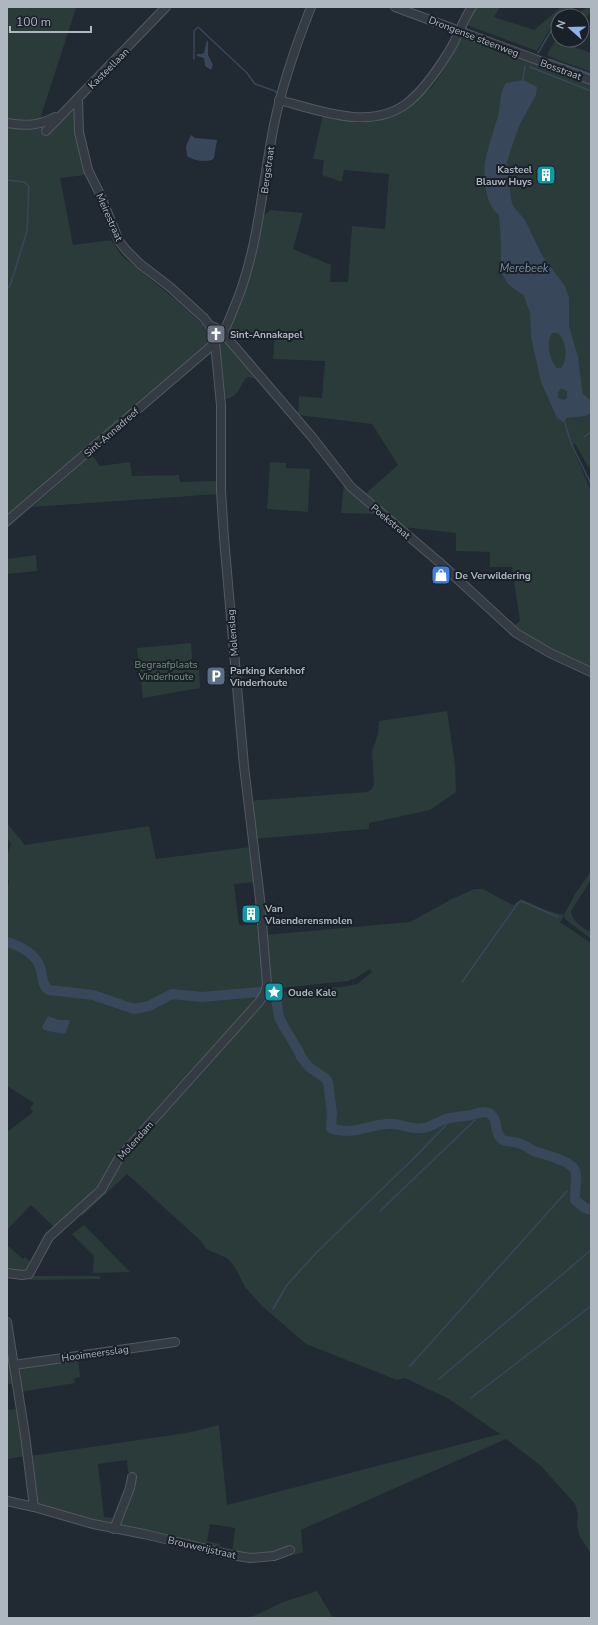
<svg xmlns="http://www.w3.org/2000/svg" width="598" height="1625" viewBox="0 0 598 1625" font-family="'Nunito Sans',sans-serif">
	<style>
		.green { fill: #2a3b3a }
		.water { fill: #39475a; fill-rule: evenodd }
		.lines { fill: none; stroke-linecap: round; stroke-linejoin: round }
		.stream { stroke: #39475a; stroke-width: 1.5 }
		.river { stroke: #39475a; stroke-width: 10 }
		.minor-casing { stroke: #525961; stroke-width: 10 }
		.minor { stroke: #343b43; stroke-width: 8 }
		.labels { text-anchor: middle; stroke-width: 4; stroke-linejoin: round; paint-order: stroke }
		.street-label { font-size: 10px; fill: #aeb6c0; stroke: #1a2028 }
		.poi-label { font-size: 10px; font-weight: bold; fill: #aeb6c0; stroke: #1a2028; text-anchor: start }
		.park-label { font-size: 10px; fill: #709378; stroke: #1a2028 }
		.water-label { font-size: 11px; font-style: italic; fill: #7a8ea5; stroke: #1a2028 }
	</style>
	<rect width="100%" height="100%" fill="#212932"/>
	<g class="green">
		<path d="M 7,7 L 75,7 L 76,8 L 41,116 L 43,120 L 37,123 L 7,121 Z"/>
		<path d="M 476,7 L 500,7 L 494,17 L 534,30 L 561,7 L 570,7 L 558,15 L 537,51 L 467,25 L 470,16 Z"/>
		<path d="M 587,7 L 591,7 L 591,12 L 582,22 L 582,16 L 575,16 Z"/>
		<path d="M 463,36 L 591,83 L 591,471 L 575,444 L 572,446 L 591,491 L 591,670 L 548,650 L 513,627 L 520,621 L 512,567 L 490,567 L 490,552 L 456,551 L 456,533 L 403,527 L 364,495 L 398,465 L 372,424 L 298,415 L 299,396 L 322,398 L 325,361 L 273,359 L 275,334 L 228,330 L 246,286 L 264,215 L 271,210 L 303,213 L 293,249 L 331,265 L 330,282 L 348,282 L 352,226 L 385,229 L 389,174 L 344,170 L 342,182 L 322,175 L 324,160 L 313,159 L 323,115 L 358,123 L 390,118 L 399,114 L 431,88 L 441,74 Z"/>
		<path d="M 558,36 L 558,40 L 565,40 L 563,43 L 591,53 L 591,72 L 548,56 L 548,53 Z"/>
		<path d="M 70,101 L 75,107 L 76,135 L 86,175 L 60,178 L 73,245 L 111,240 L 122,256 L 176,300 L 203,325 L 211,343 L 7,519 L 7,124 L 28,130 L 42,128 Z"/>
		<path d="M 224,340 L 259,379 L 247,377 C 238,387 240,398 223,399 L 219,345 Z"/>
		<path d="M 92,455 L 100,466 L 130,462 L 132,476 L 179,475 L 180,482 L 219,481 L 219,494 L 32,507 Z"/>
		<path d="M 270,462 L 286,463 L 286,468 L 310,469 L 308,512 L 267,509 Z"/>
		<path d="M 344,483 L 377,514 L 341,513 Z"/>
		<path d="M 36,555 L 37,571 L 7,574 L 7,559 Z"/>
		<path d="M 191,643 L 193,670 L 199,670 L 200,688 L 143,698 L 137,648 Z"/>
		<path d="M 447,711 L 455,764 L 456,792 L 430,810 L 369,823 L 369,829 L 254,839 L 249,801 L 367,792 L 371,790 L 374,785 L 372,751 L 378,734 L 379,721 Z"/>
		<path d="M 7,823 L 25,845 L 149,826 L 156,859 L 250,847 L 256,882 L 234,884 L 239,925 L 260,925 L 263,988 L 202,995 L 182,994 L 183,997 C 191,998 200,1000 208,999 C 225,999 245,990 261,996 L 120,1154 L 106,1180 L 56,1229 L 31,1205 L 7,1230 L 7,1132 L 33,1112 L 30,1108 L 34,1103 L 7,1086 L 7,944 C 17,947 34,955 37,966 C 39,972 39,979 40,985 L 49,987 C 45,981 44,973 42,966 C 37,951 21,943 7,939 L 7,891 L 9,881 L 7,877 L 7,856 L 11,844 L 7,838 Z"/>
		<path d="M 591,871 L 591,880 L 571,911 C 572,922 582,927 591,932 L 591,939 L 565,919 L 565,915 L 560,922 L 591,943 L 591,1554 L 579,1535 L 577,1525 L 578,1514 L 575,1504 L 541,1466 L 506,1439 L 301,1530 L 303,1552 L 295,1555 L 290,1552 L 251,1555 L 232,1553 L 235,1528 L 210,1524 L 207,1541 L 220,1544 L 219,1550 L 118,1526 L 135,1477 L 128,1472 L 127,1460 L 98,1464 L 104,1517 L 114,1518 L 112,1526 L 37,1506 L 30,1456 L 186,1433 L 219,1425 L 227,1505 L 500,1434 L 449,1399 L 405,1378 L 397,1380 L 306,1344 L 262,1306 L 245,1287 L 235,1267 L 227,1258 L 206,1249 L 201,1241 L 127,1174 L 82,1216 L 80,1213 L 108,1187 L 121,1161 L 266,998 L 273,1001 L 274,1003 L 281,1028 L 296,1050 L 299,1058 L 307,1068 L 323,1079 L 326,1083 L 328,1090 L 329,1124 L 332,1125 L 332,1096 L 329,1079 L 323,1073 L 310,1065 L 302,1056 L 300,1048 L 281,1017 L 274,996 L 278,992 L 342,987 L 357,984 L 372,972 L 370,969 L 356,978 L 348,981 L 280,988 L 269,986 L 265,935 L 410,922 L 452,899 L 474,889 L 483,889 L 513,905 L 521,899 L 546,910 L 564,915 L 575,894 Z"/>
		<path d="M 84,1225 L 130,1272 L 93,1273 L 94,1256 L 72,1234 Z"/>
		<path d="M 7,1245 L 23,1259 L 25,1257 L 33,1264 L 27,1272 L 7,1271 Z"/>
		<path d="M 30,1276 L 100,1276 L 100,1279 L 29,1280 Z"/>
		<path d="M 7,1355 L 8,1355 L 26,1456 L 7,1459 L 7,1410 L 18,1409 L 13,1385 L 7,1383 Z"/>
		<path d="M 78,1357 L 80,1377 L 74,1379 L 75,1383 L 20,1392 L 17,1374 L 19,1368 Z"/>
		<path d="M 317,1591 L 333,1618 L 249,1618 L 283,1602 Z"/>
	</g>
	<g class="water">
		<path d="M 207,40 L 208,42 L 208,55 L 213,65 L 211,70 L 205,66 L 204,58 L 197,56 L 197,54 L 202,54 L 204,53 Z"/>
		<path d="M 523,80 L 537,87 L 536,95 L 520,124 L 510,152 L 507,163 L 511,199 L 513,206 L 525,220 L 543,257 L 565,286 L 569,298 L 569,326 L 578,357 L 582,390 L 583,394 L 591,401 L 591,413 L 585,416 L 566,418 L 565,423 L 557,418 L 541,382 L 531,337 L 530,313 L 524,296 L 508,284 L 501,272 L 501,245 L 499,215 C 485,206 482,173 486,157 C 489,143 494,130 498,116 C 501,104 499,93 506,83 ZM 552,333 L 558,333 C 566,341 569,358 561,368 L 557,368 C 549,360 546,342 552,333 ZM 561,388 L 567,391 L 567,398 L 564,400 L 558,398 L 558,393 Z"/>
		<path d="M 191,135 L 195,138 L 217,140 L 214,158 L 212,160 C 204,162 194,161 187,156 L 186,146 Z"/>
		<path d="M 48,1016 L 59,1020 L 70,1020 L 66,1033 L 63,1034 L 44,1030 L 42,1027 Z"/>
	</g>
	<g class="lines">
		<g class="stream">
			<path d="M 560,16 L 573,7"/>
			<path d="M 538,53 L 558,19"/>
			<path d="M 194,59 L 194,31 L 198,27 L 247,73 L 255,84 L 275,91 L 277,93"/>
			<path d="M 549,59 L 591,74"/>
			<path d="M 530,67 L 591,91"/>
			<path d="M 523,80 L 525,66"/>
			<path d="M 7,180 L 24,182 L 29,186 L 27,231 L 10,286 L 7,288"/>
			<path d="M 565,423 L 571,443 L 591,484"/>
			<path d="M 584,437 L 591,432"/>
			<path d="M 34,503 L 102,445"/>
			<path d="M 7,527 L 16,519"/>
			<path d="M 591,550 L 591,558"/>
			<path d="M 462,982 L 518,903 L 521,901 L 558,917"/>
			<path d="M 380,1211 L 475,1120"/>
			<path d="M 273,1309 L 287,1285 L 317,1252 L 416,1156 L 446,1125"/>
			<path d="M 410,1366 L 567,1191"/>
			<path d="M 439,1379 L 591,1250"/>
			<path d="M 471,1398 L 591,1306"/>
		</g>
		<g class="river">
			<path d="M 7,942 C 20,946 35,953 40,967 C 43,975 41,985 49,990 L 93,995 L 134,1009 L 149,1006 L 172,994 L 202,997 L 260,992"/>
			<path d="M 269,994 L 276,998 L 279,1017 L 284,1027 L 298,1050 L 301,1057 L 309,1067 L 325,1078 L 328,1082 L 332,1113 L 331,1128 C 353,1137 373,1122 394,1124 C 404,1125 413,1130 423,1128 C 432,1127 438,1121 446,1119 C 455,1116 466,1117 475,1114 C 478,1113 481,1112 484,1112 C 501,1113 492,1134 503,1140 C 507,1142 513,1141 518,1143 C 524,1144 528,1148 534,1151 C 544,1155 570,1160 575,1170 C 578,1178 574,1191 575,1200 L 585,1208 L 591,1210"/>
		</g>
		<defs>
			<g id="minor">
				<path d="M 395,7 L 591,80"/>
				<path d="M 279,100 C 318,110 369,131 406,104 C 421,93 438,69 448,53 C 458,38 462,21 472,7"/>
				<path d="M 7,123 C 25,126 39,126 55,117"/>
				<path d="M 46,131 L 166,7"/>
				<path d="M 210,326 L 214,327 L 223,333 L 312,437 L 351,487 L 439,562 L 516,633 L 550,653 L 591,672"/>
				<path d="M 7,521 L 215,343 C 226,331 230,317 236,303 C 259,246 262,185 274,125 C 282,85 296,45 311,7"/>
				<path d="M 7,1273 L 22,1275 L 29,1274 L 49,1237 L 101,1190 L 119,1158 L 259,1002 L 265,993 L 267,984 L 260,899 L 244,766 L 224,538 L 221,491 L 221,405 L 215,343 L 210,326 L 204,318 L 170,287 L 140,264 L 126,250 L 119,241 L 100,194 L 88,170 L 79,132 L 78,98"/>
				<path d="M 7,1322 L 25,1435 L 34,1507"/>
				<path d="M 14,1365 L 175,1342"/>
				<path d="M 7,1501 L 34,1507 L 93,1524 L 144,1534 L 232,1555 L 250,1558 L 274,1556 L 290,1550"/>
				<path d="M 114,1529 L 130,1488 L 132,1477"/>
			</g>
		</defs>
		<use href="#minor" class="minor-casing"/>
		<use href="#minor" class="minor"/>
	</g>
	<defs>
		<symbol id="building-square" viewBox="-11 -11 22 22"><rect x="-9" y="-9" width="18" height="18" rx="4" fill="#0f9aa8" stroke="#1a2028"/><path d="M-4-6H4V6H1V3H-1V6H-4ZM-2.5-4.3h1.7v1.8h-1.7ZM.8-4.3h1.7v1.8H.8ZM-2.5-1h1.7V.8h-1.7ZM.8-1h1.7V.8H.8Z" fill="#fff"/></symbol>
		<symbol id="church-square" viewBox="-11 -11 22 22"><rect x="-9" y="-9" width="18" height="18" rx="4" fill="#6b7280" stroke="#1a2028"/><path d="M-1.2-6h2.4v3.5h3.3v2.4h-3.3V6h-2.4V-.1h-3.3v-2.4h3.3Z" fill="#fff"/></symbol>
		<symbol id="shop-square" viewBox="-11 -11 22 22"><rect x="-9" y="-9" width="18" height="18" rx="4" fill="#3f7fe0" stroke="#1a2028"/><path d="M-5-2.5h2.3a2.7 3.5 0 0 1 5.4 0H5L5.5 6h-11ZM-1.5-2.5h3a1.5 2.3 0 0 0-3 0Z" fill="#fff"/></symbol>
		<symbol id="parking-square" viewBox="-11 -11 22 22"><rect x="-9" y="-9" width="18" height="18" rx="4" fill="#5c6f8a" stroke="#1a2028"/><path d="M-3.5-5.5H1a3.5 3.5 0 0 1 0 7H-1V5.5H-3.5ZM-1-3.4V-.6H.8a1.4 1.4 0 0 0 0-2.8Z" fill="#fff"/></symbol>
		<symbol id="sight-square" viewBox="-11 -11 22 22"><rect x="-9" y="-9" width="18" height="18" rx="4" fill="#0f9aa8" stroke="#1a2028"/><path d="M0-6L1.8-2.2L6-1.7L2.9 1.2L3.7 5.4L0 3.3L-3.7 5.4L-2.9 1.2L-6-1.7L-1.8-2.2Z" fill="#fff"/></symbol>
	</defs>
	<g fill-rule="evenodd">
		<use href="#building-square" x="535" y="164" width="22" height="22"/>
		<use href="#church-square" x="205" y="323" width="22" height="22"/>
		<use href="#shop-square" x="430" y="564" width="22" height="22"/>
		<use href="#parking-square" x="205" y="665" width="22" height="22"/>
		<use href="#building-square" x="240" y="903" width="22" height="22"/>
		<use href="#sight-square" x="263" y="981" width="22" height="22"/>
	</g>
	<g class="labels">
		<g class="street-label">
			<text transform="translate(474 36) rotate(21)" y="4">Drongense steenweg</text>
			<text transform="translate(108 68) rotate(-45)" y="4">Kasteellaan</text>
			<text transform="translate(561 69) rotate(20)" y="4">Bosstraat</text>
			<text transform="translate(267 170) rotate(-82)" y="4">Bergstraat</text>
			<text transform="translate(110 217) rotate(66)" y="4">Meirestraat</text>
			<text transform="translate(111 432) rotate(-41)" y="4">Sint-Annadreef</text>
			<text transform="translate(391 521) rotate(40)" y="4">Poekstraat</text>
			<text transform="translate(232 633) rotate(-95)" y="4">Molenslag</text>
			<text transform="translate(135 1140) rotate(-48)" y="4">Molendam</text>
			<text transform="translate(95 1353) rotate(-8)" y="4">Hooimeersslag</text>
			<text transform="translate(202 1547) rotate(13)" y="4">Brouwerijstraat</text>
		</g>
		<g class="poi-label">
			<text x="532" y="173" text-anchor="end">Kasteel<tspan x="532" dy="12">Blauw Huys</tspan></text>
			<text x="230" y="338">Sint-Annakapel</text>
			<text x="455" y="579">De Verwildering</text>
			<text x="230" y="674">Parking Kerkhof<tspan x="230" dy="12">Vinderhoute</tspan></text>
			<text x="265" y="912">Van<tspan x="265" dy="12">Vlaenderensmolen</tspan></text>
			<text x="288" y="996">Oude Kale</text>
		</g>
		<g class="park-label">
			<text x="166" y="668">Begraafplaats<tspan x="166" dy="12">Vinderhoute</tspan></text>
		</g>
		<g class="water-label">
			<text x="524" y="272">Merebeek</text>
		</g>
	</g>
	<rect width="598" height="1625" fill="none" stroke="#aeb6c0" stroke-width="16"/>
	<g transform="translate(570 28) rotate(290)"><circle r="19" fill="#1a2028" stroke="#555c65"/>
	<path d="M0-3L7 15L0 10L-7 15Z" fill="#8bb2e9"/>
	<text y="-6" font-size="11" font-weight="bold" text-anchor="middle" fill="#aeb6c0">N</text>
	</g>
	<path d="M10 26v6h81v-6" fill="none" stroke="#aeb6c0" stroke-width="2"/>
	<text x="16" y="26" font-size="12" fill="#aeb6c0" stroke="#1a2028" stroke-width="3" paint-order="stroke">100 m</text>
</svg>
